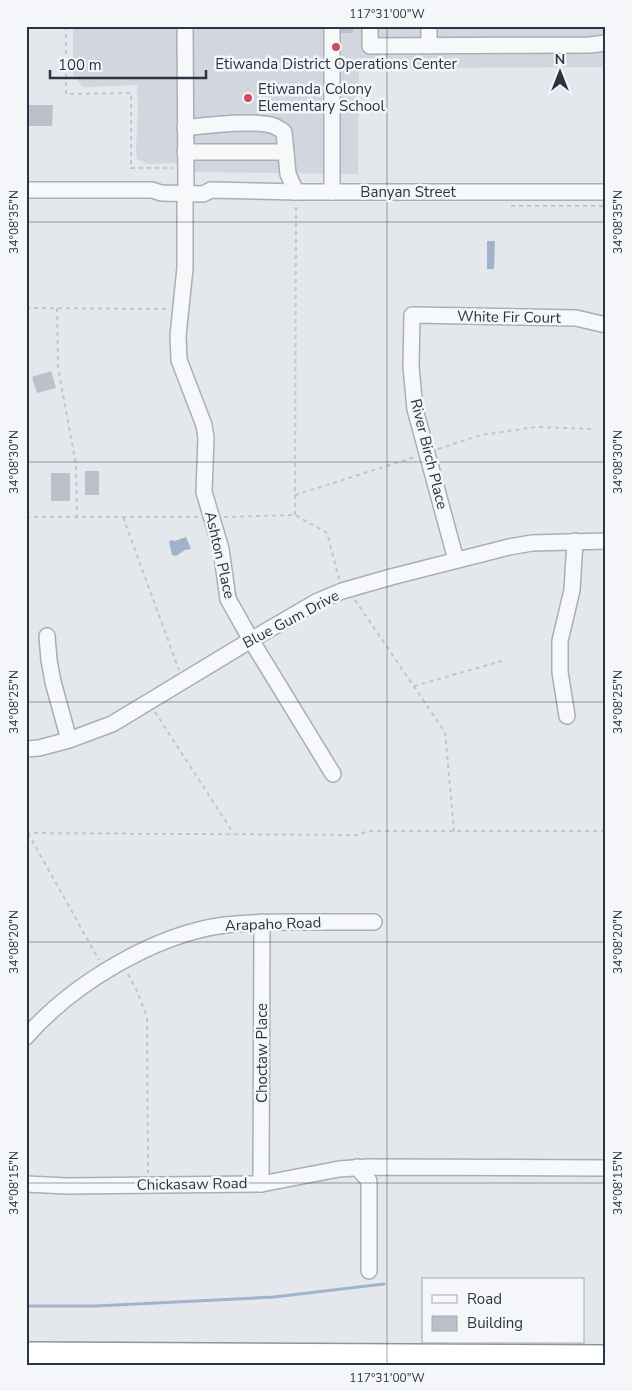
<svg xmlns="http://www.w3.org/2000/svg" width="632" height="1391" viewBox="0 0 632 1391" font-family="'Nunito Sans',sans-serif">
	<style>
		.built { fill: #d2d6de }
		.water { fill: #9fb4cc }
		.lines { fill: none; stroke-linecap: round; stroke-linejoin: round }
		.stream { stroke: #9fb4cc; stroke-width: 3 }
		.building { fill: #bbc0ca }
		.minor-casing { stroke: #a9aeb7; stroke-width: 18 }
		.highway-casing { stroke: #8b94a3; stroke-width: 24 }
		.path { stroke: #c2c5cb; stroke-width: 2; stroke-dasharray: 4 4; stroke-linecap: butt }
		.minor { stroke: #f7f8fa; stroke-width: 15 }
		.highway { stroke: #fff; stroke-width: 21 }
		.ticks { fill: none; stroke: #2b3445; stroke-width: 1; stroke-opacity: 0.45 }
		.poi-dot { fill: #d1495b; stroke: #f4f6f9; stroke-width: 2 }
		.labels { text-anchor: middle; stroke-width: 5; stroke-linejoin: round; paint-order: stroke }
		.poi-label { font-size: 15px; fill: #2b3445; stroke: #f4f6f9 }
		.street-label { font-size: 15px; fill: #2b3445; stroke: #f4f6f9 }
		.neatline { fill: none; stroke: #2b3445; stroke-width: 2 }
		.ticks-label { font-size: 12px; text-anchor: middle; fill: #2b3445 }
	</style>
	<rect width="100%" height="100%" fill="#e4e7ec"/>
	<path class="built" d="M 73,26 L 606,26 L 606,67 L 359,68 L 358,174 L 195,172 L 195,167 L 171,163 L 148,164 L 137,159 L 136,148 L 138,110 L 137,85 L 83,87 L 73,75 Z"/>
	<g class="water">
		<path d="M 487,241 L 495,241 L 494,269 L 487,269 Z"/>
		<path d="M 186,537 L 191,549 L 185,550 L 176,556 L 172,555 L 169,542 L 171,540 L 175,541 Z"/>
	</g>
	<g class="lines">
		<path class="stream" d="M 26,1306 L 96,1306 L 274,1297 L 384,1284"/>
	</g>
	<g class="building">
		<rect x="337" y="26" width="16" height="7"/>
		<rect x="393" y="26" width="24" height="3"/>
		<path d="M 26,105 L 53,105 L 52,126 L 26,126 Z"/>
		<path d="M 51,371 L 56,388 L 37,393 L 32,377 Z"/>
		<rect x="85" y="471" width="14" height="24"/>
		<rect x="51" y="473" width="19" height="28"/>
	</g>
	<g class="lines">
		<defs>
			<g id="minor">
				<path d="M 185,26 L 186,185"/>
				<path d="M 370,26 L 370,46 L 590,45 L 606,43"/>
				<path d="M 429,46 L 429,26"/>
				<path d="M 185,128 C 208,125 248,120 271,125 C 275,126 280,129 284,132 L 288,174 L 296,192"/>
				<path d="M 185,152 L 286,152"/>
				<path d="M 26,190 L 152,190 L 161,193 L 203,194 L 211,190 L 296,192 L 606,192"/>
				<path d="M 332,192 L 332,26"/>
				<path d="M 185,194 L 185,268 L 178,336 L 179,360 L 204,425 L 206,438 L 204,492 L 221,549 L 228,599 L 251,640 L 333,774"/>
				<path d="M 456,560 L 415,409 L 411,367 L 412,315 L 576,318 L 606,325"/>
				<path d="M 47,636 L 49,660 L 53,682 L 69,740"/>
				<path d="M 567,716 L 560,672 L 560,641 L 572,590 L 575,541"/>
				<path d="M 26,749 L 39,748 L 69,740 L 112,724 L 251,640 L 316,602 L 342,591 L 391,577 L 509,547 L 532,543 L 606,541"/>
				<path d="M 26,1037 C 72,984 155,934 225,925 C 248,922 271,922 293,922 C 320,922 347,922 374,922"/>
				<path d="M 357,1167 L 369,1181 L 369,1271"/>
				<path d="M 26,1184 L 67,1186 L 261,1184 L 339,1169 L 368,1167 L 606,1168"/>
				<path d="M 261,1184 L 262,922"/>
			</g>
			<path id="highway" d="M 26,1353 L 606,1356"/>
		</defs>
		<use href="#minor" class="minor-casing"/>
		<use href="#highway" class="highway-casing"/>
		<g class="path">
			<path d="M 66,26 L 66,94 L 131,93 L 131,168 L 173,168"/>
			<path d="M 511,206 L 606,206"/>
			<path d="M 26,308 L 168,309"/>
			<path d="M 57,308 L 58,367 L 76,465 L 77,517"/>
			<path d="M 438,449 L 481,435 L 536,427 L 592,429"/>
			<path d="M 295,495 L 415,457"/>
			<path d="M 295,515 L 296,205"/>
			<path d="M 26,517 L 199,517"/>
			<path d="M 123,517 L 179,670"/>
			<path d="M 224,517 L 295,515 L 327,533 L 339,579"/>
			<path d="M 355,600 L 445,732 L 454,831"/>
			<path d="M 414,686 L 502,661"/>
			<path d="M 155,712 L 232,831 L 232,834"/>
			<path d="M 26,833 L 358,835 L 368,831 L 606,831"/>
			<path d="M 28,833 L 99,960"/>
			<path d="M 128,974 L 136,989 L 147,1017 L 148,1173"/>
		</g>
		<use href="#minor" class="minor"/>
		<use href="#highway" class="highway"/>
	</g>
	<path class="ticks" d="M 387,26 L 387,1365M 26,222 L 606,222M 26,462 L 606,462M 26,702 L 606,702M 26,942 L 606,942M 26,1183 L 606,1183"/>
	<g class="poi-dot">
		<circle cx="336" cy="47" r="5"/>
		<circle cx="248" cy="98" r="5"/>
	</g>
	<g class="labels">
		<g class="poi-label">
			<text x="336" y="69">Etiwanda District Operations Center</text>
			<text x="258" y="94" text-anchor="start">Etiwanda Colony<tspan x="258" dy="17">Elementary School</tspan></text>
		</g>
		<g class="street-label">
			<text x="408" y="197">Banyan Street</text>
			<text transform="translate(509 317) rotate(1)" y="5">White Fir Court</text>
			<text transform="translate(429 454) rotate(76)" y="5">River Birch Place</text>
			<text transform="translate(220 555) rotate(77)" y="5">Ashton Place</text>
			<text transform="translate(291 619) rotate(-28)" y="5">Blue Gum Drive</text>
			<text transform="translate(273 924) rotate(-2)" y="5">Arapaho Road</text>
			<text transform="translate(262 1053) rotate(-90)" y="5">Choctaw Place</text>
			<text transform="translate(192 1184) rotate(-1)" y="5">Chickasaw Road</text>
		</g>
	</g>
	<rect width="632" height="1391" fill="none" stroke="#f4f6f9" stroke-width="55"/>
	<rect x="422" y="1278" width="162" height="65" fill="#f4f6f9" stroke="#a4a8b1"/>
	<rect x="432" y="1295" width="25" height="8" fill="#f7f8fa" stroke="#a4a8b1"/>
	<text x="467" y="1304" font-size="15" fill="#2b3445">Road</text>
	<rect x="432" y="1316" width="25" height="15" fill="#bbc0ca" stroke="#a4a8b1"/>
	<text x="467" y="1328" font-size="15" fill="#2b3445">Building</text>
	<g transform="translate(560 72)" stroke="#f4f6f9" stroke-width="4" paint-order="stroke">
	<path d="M0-4L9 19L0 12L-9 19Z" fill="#2b3445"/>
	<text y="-8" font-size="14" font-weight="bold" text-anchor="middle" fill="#2b3445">N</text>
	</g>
	<path d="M50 70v8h156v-8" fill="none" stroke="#2b3445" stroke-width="2.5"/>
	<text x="58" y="70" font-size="15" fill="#2b3445" stroke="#f4f6f9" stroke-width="4" paint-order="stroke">100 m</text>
	<rect x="28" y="28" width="576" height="1336" class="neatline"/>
	<g class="ticks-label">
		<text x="387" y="18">117°31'00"W</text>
		<text transform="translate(14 222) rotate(-90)" y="4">34°08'35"N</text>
		<text transform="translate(618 222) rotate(-90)" y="4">34°08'35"N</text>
		<text transform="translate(14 462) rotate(-90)" y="4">34°08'30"N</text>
		<text transform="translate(618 462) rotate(-90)" y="4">34°08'30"N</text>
		<text transform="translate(14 702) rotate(-90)" y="4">34°08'25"N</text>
		<text transform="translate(618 702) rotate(-90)" y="4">34°08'25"N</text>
		<text transform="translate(14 942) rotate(-90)" y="4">34°08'20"N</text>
		<text transform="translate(618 942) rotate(-90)" y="4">34°08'20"N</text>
		<text transform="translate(14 1183) rotate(-90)" y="4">34°08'15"N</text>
		<text transform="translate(618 1183) rotate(-90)" y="4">34°08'15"N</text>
		<text x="387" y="1382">117°31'00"W</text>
	</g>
</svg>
